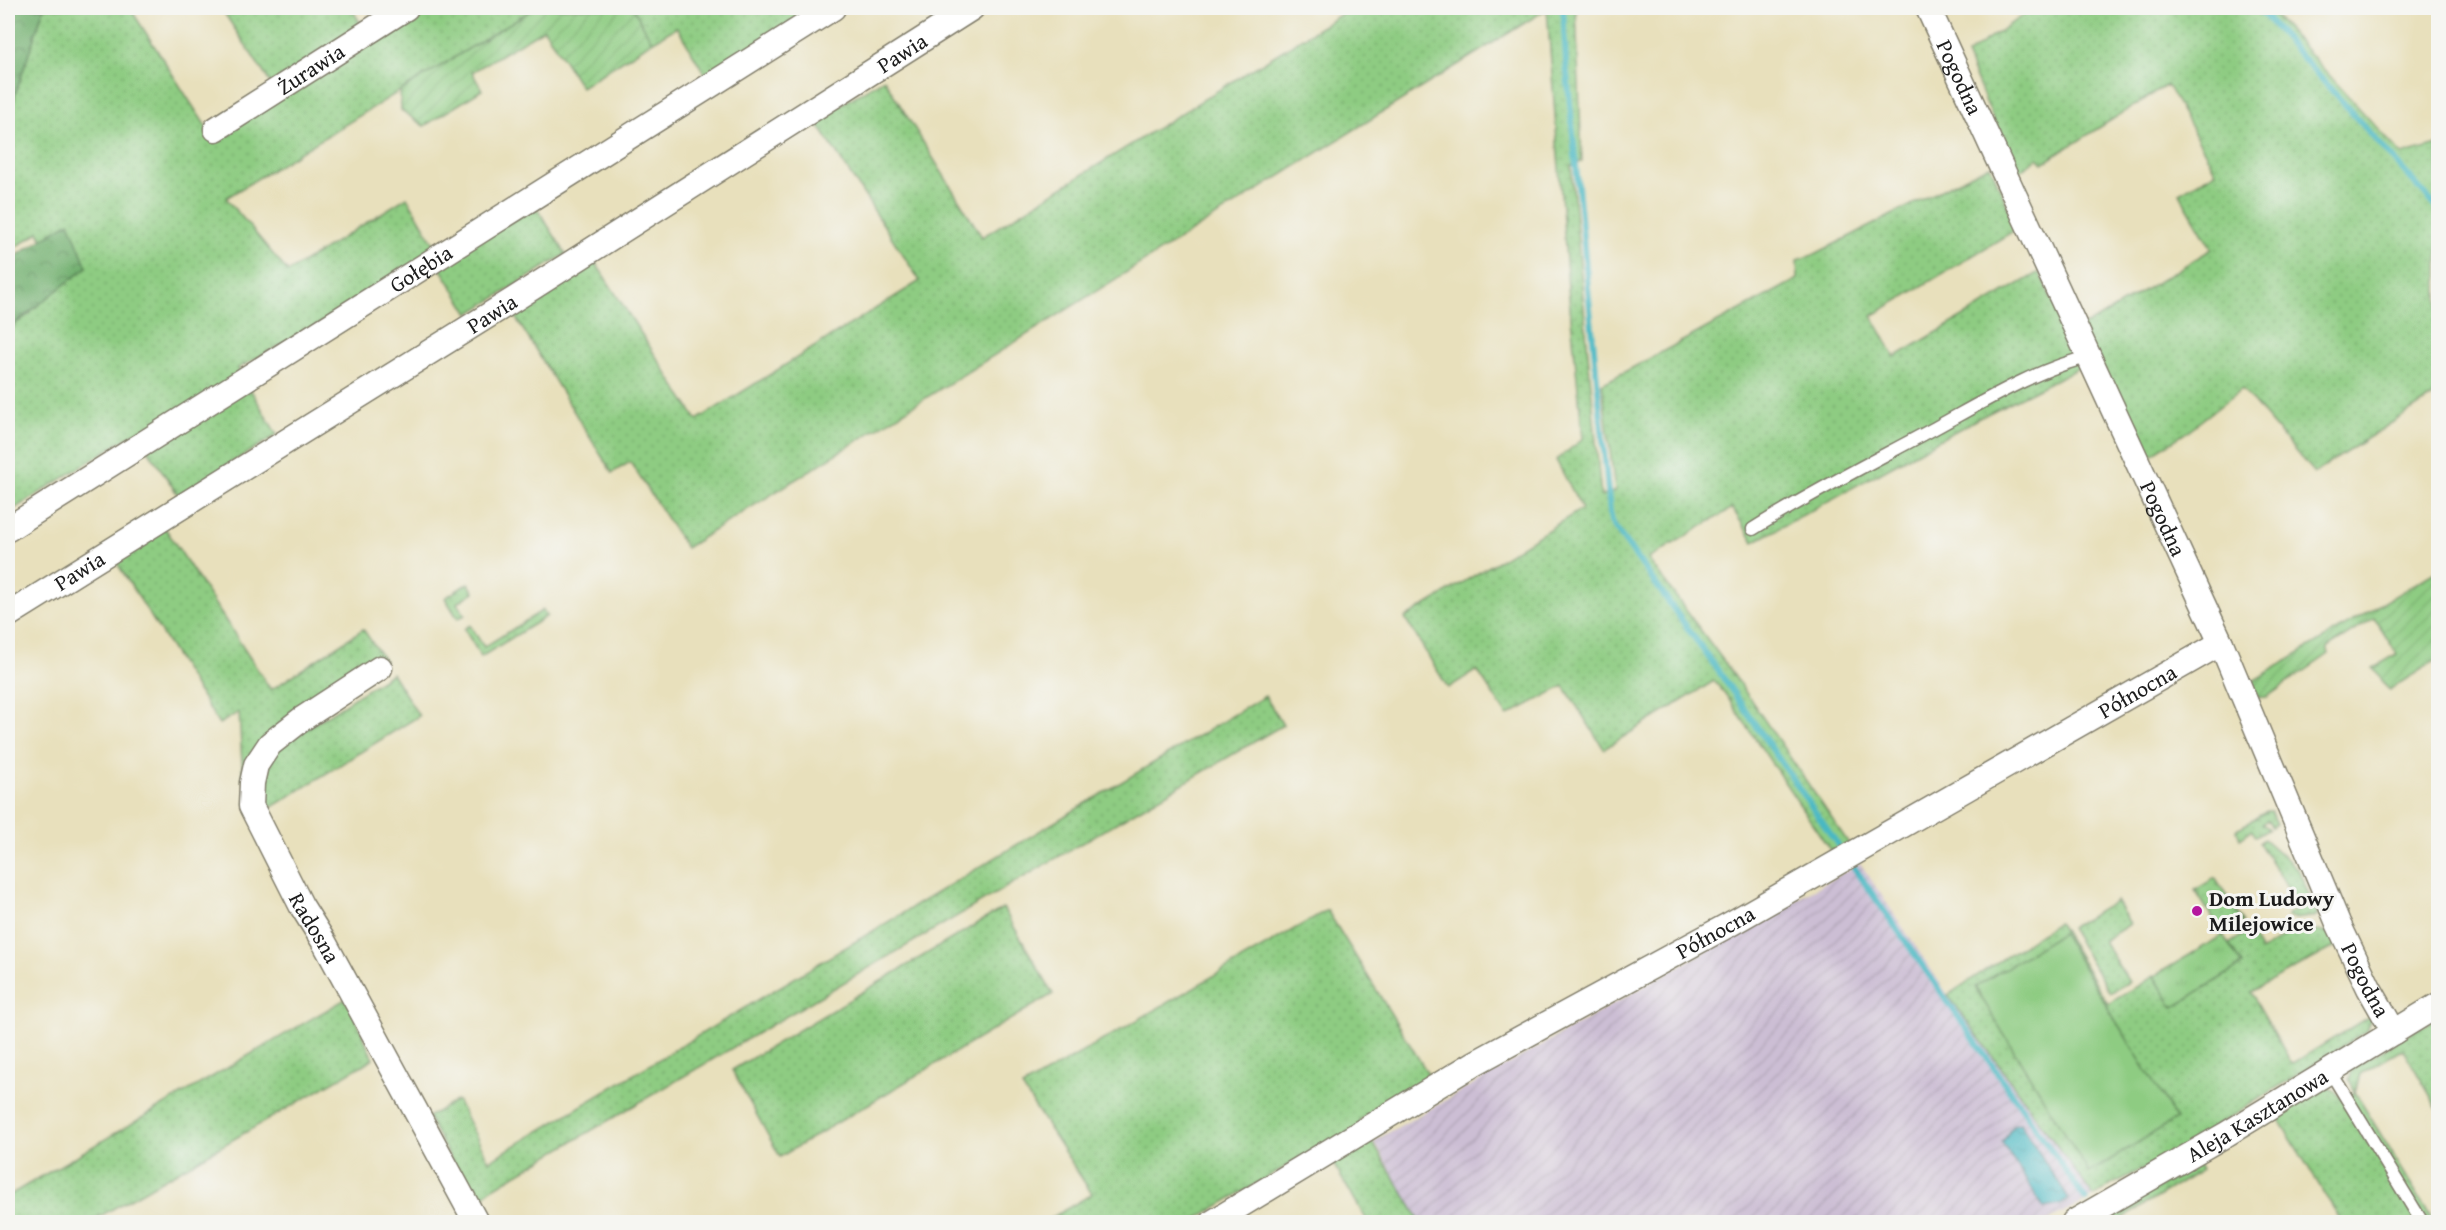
<svg xmlns="http://www.w3.org/2000/svg" width="2446" height="1230" viewBox="0 0 2446 1230" font-family="'Gentium Book Plus',serif">
	<style>
		.industrial { fill: url(#industrial-furrows) }
		.grass { fill: url(#grass-dots); stroke: #55744f; stroke-width: 1.5 }
		.forest { fill: url(#forest-crowns); stroke: #476646; stroke-width: 1.5 }
		.park { fill: url(#park-tufts); stroke: #55744f; stroke-width: 1.5 }
		.garden { fill: url(#garden-furrows); stroke: #55744f; stroke-width: 1.5 }
		.pitch { fill: #8ecc82; stroke: #55744f; stroke-width: 1.5 }
		.water { fill: url(#water-ripples); stroke: #336a70; stroke-width: 1.5 }
		.lines { fill: none; stroke-linecap: round; stroke-linejoin: round }
		.stream { stroke: #4ab8c3; stroke-width: 6 }
		.lane-casing { stroke: #827e6c; stroke-width: 15 }
		.street-casing { stroke: #827e6c; stroke-width: 27 }
		.lane { stroke: #fff; stroke-width: 12 }
		.street { stroke: #fff; stroke-width: 24 }
		.poi-dot { fill: #b5179e; stroke: #f6f6f2; stroke-width: 2 }
		.labels { text-anchor: middle; stroke-width: 6; stroke-linejoin: round; paint-order: stroke }
		.street-label { font-size: 22px; fill: #1c1c1c; stroke: #f6f6f2 }
		.poi-label { font-size: 22px; font-weight: bold; fill: #1c1c1c; stroke: #f6f6f2; text-anchor: start }
	</style>
	<defs>
		<pattern id="industrial-furrows" width="10" height="10" patternUnits="userSpaceOnUse" patternTransform="scale(1.5)"><rect width="10" height="10" fill="#ccbed4"/><path d="M-1 1l2-2M0 10L10 0M9 11l2-2" fill="none" stroke="#afa3b5"/></pattern>
		<pattern id="grass-dots" width="8" height="8" patternUnits="userSpaceOnUse" patternTransform="scale(1.5)"><rect width="8" height="8" fill="#8ecc82"/><path d="M2 2h.1M6 6h.1" fill="none" stroke="#7aaf70" stroke-width="1.8" stroke-linecap="round"/></pattern>
		<pattern id="forest-crowns" width="20" height="18" patternUnits="userSpaceOnUse" patternTransform="scale(1.5)"><rect width="20" height="18" fill="#72b070"/><path d="M2 6a3 3 0 1 1 6 0M12 15a3 3 0 1 1 6 0" fill="none" stroke="#5d8e5b"/></pattern>
		<pattern id="park-tufts" width="24" height="20" patternUnits="userSpaceOnUse" patternTransform="scale(1.5)"><rect width="24" height="20" fill="#8ecc82"/><path d="M3 7l-1-3M5 7V3M7 7l1-3M15 17l-1-3M17 17v-4M19 17l1-3" fill="none" stroke="#7aaf70"/></pattern>
		<pattern id="garden-furrows" width="10" height="10" patternUnits="userSpaceOnUse" patternTransform="scale(1.5)"><rect width="10" height="10" fill="#8ecc82"/><path d="M-1 1l2-2M0 10L10 0M9 11l2-2" fill="none" stroke="#7aaf70"/></pattern>
		<pattern id="water-ripples" width="26" height="14" patternUnits="userSpaceOnUse" patternTransform="scale(1.5)"><rect width="26" height="14" fill="#4ab8c3"/><path d="M2 4q2-2 4 0t4 0M15 11q2-2 4 0t4 0" fill="none" stroke="#3d959e"/></pattern>
	</defs>
	<rect width="100%" height="100%" fill="#f6f6f2"/>
	<filter id="ink" filterUnits="userSpaceOnUse"><feTurbulence type="fractalNoise" baseFrequency=".0167" numOctaves="2"/><feDisplacementMap in="SourceGraphic" scale="12" xChannelSelector="R" yChannelSelector="G"/><feConvolveMatrix kernelMatrix="1 2 1 2 8 2 1 2 1" color-interpolation-filters="sRGB"/></filter>
	<filter id="wash" filterUnits="userSpaceOnUse"><feTurbulence type="fractalNoise" baseFrequency=".008" numOctaves="4" result="noise"/><feDisplacementMap in="SourceGraphic" scale="24" xChannelSelector="R" yChannelSelector="G"/><feGaussianBlur stdDeviation="1.35" result="paint"/><feColorMatrix in="noise" values="0 0 0 0 0 0 0 0 0 0 0 0 0 0 0 0 0 1.4 0 .05"/><feComposite in="paint" operator="in"/></filter>
	<g filter="url(#wash)">
		<rect width="100%" height="100%" fill="#e8e0bc"/>
		<path class="industrial" d="M 1860,863 L 1948,995 L 2094,1197 L 2046,1222 L 1420,1222 L 1374,1141 Z"/>
		<g class="grass">
			<path d="M 44,8 L 130,8 L 214,139 L 420,8 L 535,8 L 226,198 L 288,272 L 407,197 L 437,249 L 321,323 L 238,368 L 277,435 L 178,495 L 136,432 L 8,513 L 8,329 L 31,313 L 69,223 L 42,240 L 39,232 L 8,252 L 8,116 Z"/>
			<path d="M 221,8 L 351,8 L 362,25 L 271,84 Z"/>
			<path d="M 633,8 L 816,8 L 707,78 L 677,27 L 652,42 Z"/>
			<path d="M 1351,8 L 1576,8 L 1582,161 L 1571,166 L 1601,497 L 1615,491 L 1602,384 L 1798,279 L 1797,260 L 1813,255 L 1990,165 L 2017,229 L 1872,316 L 1895,357 L 2039,272 L 2068,333 L 2097,319 L 2212,249 L 2179,193 L 2216,172 L 2167,85 L 2043,163 L 2038,158 L 2016,173 L 1966,55 L 2033,8 L 2268,8 L 2402,155 L 2438,145 L 2438,393 L 2314,473 L 2242,389 L 2184,434 L 2148,457 L 2098,358 L 1977,419 L 1754,542 L 1732,508 L 1648,559 L 1731,671 L 1852,848 L 1835,853 L 1830,850 L 1726,695 L 1714,681 L 1604,749 L 1564,686 L 1507,716 L 1477,670 L 1448,688 L 1405,618 L 1582,509 L 1556,460 L 1583,439 L 1568,288 L 1547,9 L 686,548 L 630,462 L 612,473 L 511,310 L 595,262 L 697,420 L 920,281 L 815,120 L 884,79 L 982,237 Z"/>
			<path d="M 533,202 L 566,254 L 469,314 L 437,263 Z"/>
			<path d="M 165,528 L 271,690 L 363,629 L 385,661 L 243,782 L 239,712 L 219,724 L 115,560 Z"/>
			<path d="M 468,583 L 474,592 L 457,603 L 465,615 L 458,619 L 445,598 Z"/>
			<path d="M 543,610 L 547,616 L 481,657 L 464,629 L 470,625 L 484,647 Z"/>
			<path d="M 392,673 L 419,716 L 264,812 C 262,788 266,770 277,748 Z"/>
			<path d="M 1265,696 L 1283,725 L 490,1190 L 476,1206 L 428,1117 L 457,1100 L 489,1161 Z"/>
			<path d="M 2267,811 L 2271,811 L 2277,824 L 2272,827 L 2267,820 L 2262,824 L 2269,829 L 2256,837 L 2252,830 L 2240,838 L 2237,830 L 2239,828 Z"/>
			<path d="M 2264,839 L 2298,869 L 2318,916 L 2293,919 L 2288,917 L 2288,915 L 2300,907 L 2259,843 Z"/>
			<path d="M 2215,878 L 2243,922 L 2223,935 L 2195,890 Z"/>
			<path d="M 2116,901 L 2130,924 L 2103,941 L 2129,982 L 2110,993 L 2070,928 Z"/>
			<path d="M 1003,908 L 1053,994 L 780,1157 L 732,1070 Z"/>
			<path d="M 1327,910 L 1430,1077 L 1359,1120 L 1421,1222 L 1368,1222 L 1322,1145 L 1191,1222 L 1044,1222 L 1092,1194 L 1022,1087 Z"/>
			<path d="M 2058,922 L 2108,1004 L 2154,976 L 2173,1007 L 2242,965 L 2229,944 L 2249,931 L 2261,951 L 2290,932 L 2330,931 L 2342,943 L 2251,992 L 2292,1064 L 2373,1014 L 2367,1031 L 2214,1127 L 2216,1133 L 2113,1184 L 2094,1197 L 1948,995 Z"/>
			<path d="M 347,998 L 373,1059 L 90,1222 L 8,1222 L 8,1196 Z"/>
			<path d="M 2434,1019 L 2438,1021 L 2438,1109 L 2403,1049 L 2360,1074 L 2355,1092 L 2434,1222 L 2342,1222 L 2281,1123 L 2280,1113 L 2322,1086 L 2334,1090 L 2343,1100 L 2355,1092 L 2349,1079 L 2353,1068 Z"/>
			<path d="M 2197,1164 L 2202,1170 L 2118,1221 L 2119,1222 L 2112,1222 L 2117,1221 L 2114,1214 L 2117,1211 Z"/>
		</g>
		<g class="forest">
			<path d="M 8,8 L 44,8 L 8,116 Z"/>
			<path d="M 69,222 L 87,267 L 8,329 L 8,261 Z"/>
		</g>
		<path class="park" d="M 2223,935 L 2242,965 L 2173,1007 L 2154,976 Z"/>
		<g class="garden">
			<path d="M 535,8 L 633,8 L 652,42 L 581,87 L 544,29 L 472,72 L 482,90 L 424,126 L 401,110 L 400,91 Z"/>
			<path d="M 2438,570 L 2438,659 L 2389,690 L 2373,668 L 2397,654 L 2374,618 L 2327,648 L 2329,654 L 2267,697 L 2254,698 L 2248,684 Z"/>
		</g>
		<path class="pitch" d="M 2062,933 L 2176,1119 L 2089,1173 L 1975,987 Z"/>
		<path class="water" d="M 2020,1123 L 2069,1199 L 2060,1205 L 2044,1208 L 2002,1143 L 2013,1125 Z"/>
		<g class="lines">
			<g class="stream">
				<path d="M 1563,8 L 1566,63 L 1611,522 L 1722,676 L 1838,845"/>
				<path d="M 2258,8 L 2438,209"/>
				<path d="M 1853,866 L 2086,1200"/>
			</g>
		</g>
	</g>
	<g filter="url(#ink)">
		<g class="lines">
			<defs>
				<g id="lane">
					<path d="M 1753,529 C 1812,492 1874,461 1935,428 C 1981,403 2038,368 2089,357"/>
					<path d="M 2330,1071 L 2422,1222"/>
				</g>
				<g id="street">
					<path id="s1" d="M 1928,8 L 2221,643 L 2338,923 L 2369,988 L 2394,1032"/>
					<path id="s2" d="M 216,129 L 406,8"/>
					<path id="s3" d="M 8,529 L 833,8"/>
					<path id="s4" d="M 8,615 L 513,300 L 972,8"/>
					<path id="s5" d="M 380,668 L 302,719 L 270,744 L 256,765 L 252,783 L 251,806 L 301,905 L 324,942 L 476,1222"/>
					<path id="s6" d="M 1213,1222 L 1475,1063 L 1732,923 L 2221,643"/>
					<path id="s7" d="M 2074,1222 L 2225,1135 L 2438,1005"/>
				</g>
			</defs>
			<use href="#lane" class="lane-casing"/>
			<use href="#street" class="street-casing"/>
			<use href="#lane" class="lane"/>
			<use href="#street" class="street"/>
		</g>
	</g>
	<circle class="poi-dot" cx="2197" cy="911" r="6"/>
	<g class="labels">
		<g class="street-label">
			<text dy="8" stroke="none"><textPath href="#s4" startOffset="1056">Pawia</textPath></text>
			<text dy="8" stroke="none"><textPath href="#s2" startOffset="112">Żurawia</textPath></text>
			<text dy="8" stroke="none"><textPath href="#s1" startOffset="76">Pogodna</textPath></text>
			<text dy="8" stroke="none"><textPath href="#s3" startOffset="488">Gołębia</textPath></text>
			<text dy="8" stroke="none"><textPath href="#s4" startOffset="570">Pawia</textPath></text>
			<text dy="8" stroke="none"><textPath href="#s1" startOffset="562">Pogodna</textPath></text>
			<text dy="8" stroke="none"><textPath href="#s4" startOffset="84">Pawia</textPath></text>
			<text dy="8" stroke="none"><textPath href="#s6" startOffset="1066">Północna</textPath></text>
			<text dy="8" stroke="none"><textPath href="#s5" startOffset="338">Radosna</textPath></text>
			<text dy="8" stroke="none"><textPath href="#s6" startOffset="580">Północna</textPath></text>
			<text dy="8" stroke="none"><textPath href="#s1" startOffset="1066">Pogodna</textPath></text>
			<text dy="8" stroke="none"><textPath href="#s7" startOffset="212">Aleja Kasztanowa</textPath></text>
		</g>
		<g class="poi-label">
			<text x="2209" y="906">Dom Ludowy<tspan x="2209" dy="25">Milejowice</tspan></text>
		</g>
	</g>
	<rect width="2446" height="1230" fill="none" stroke="#f6f6f2" stroke-width="30"/>
</svg>
